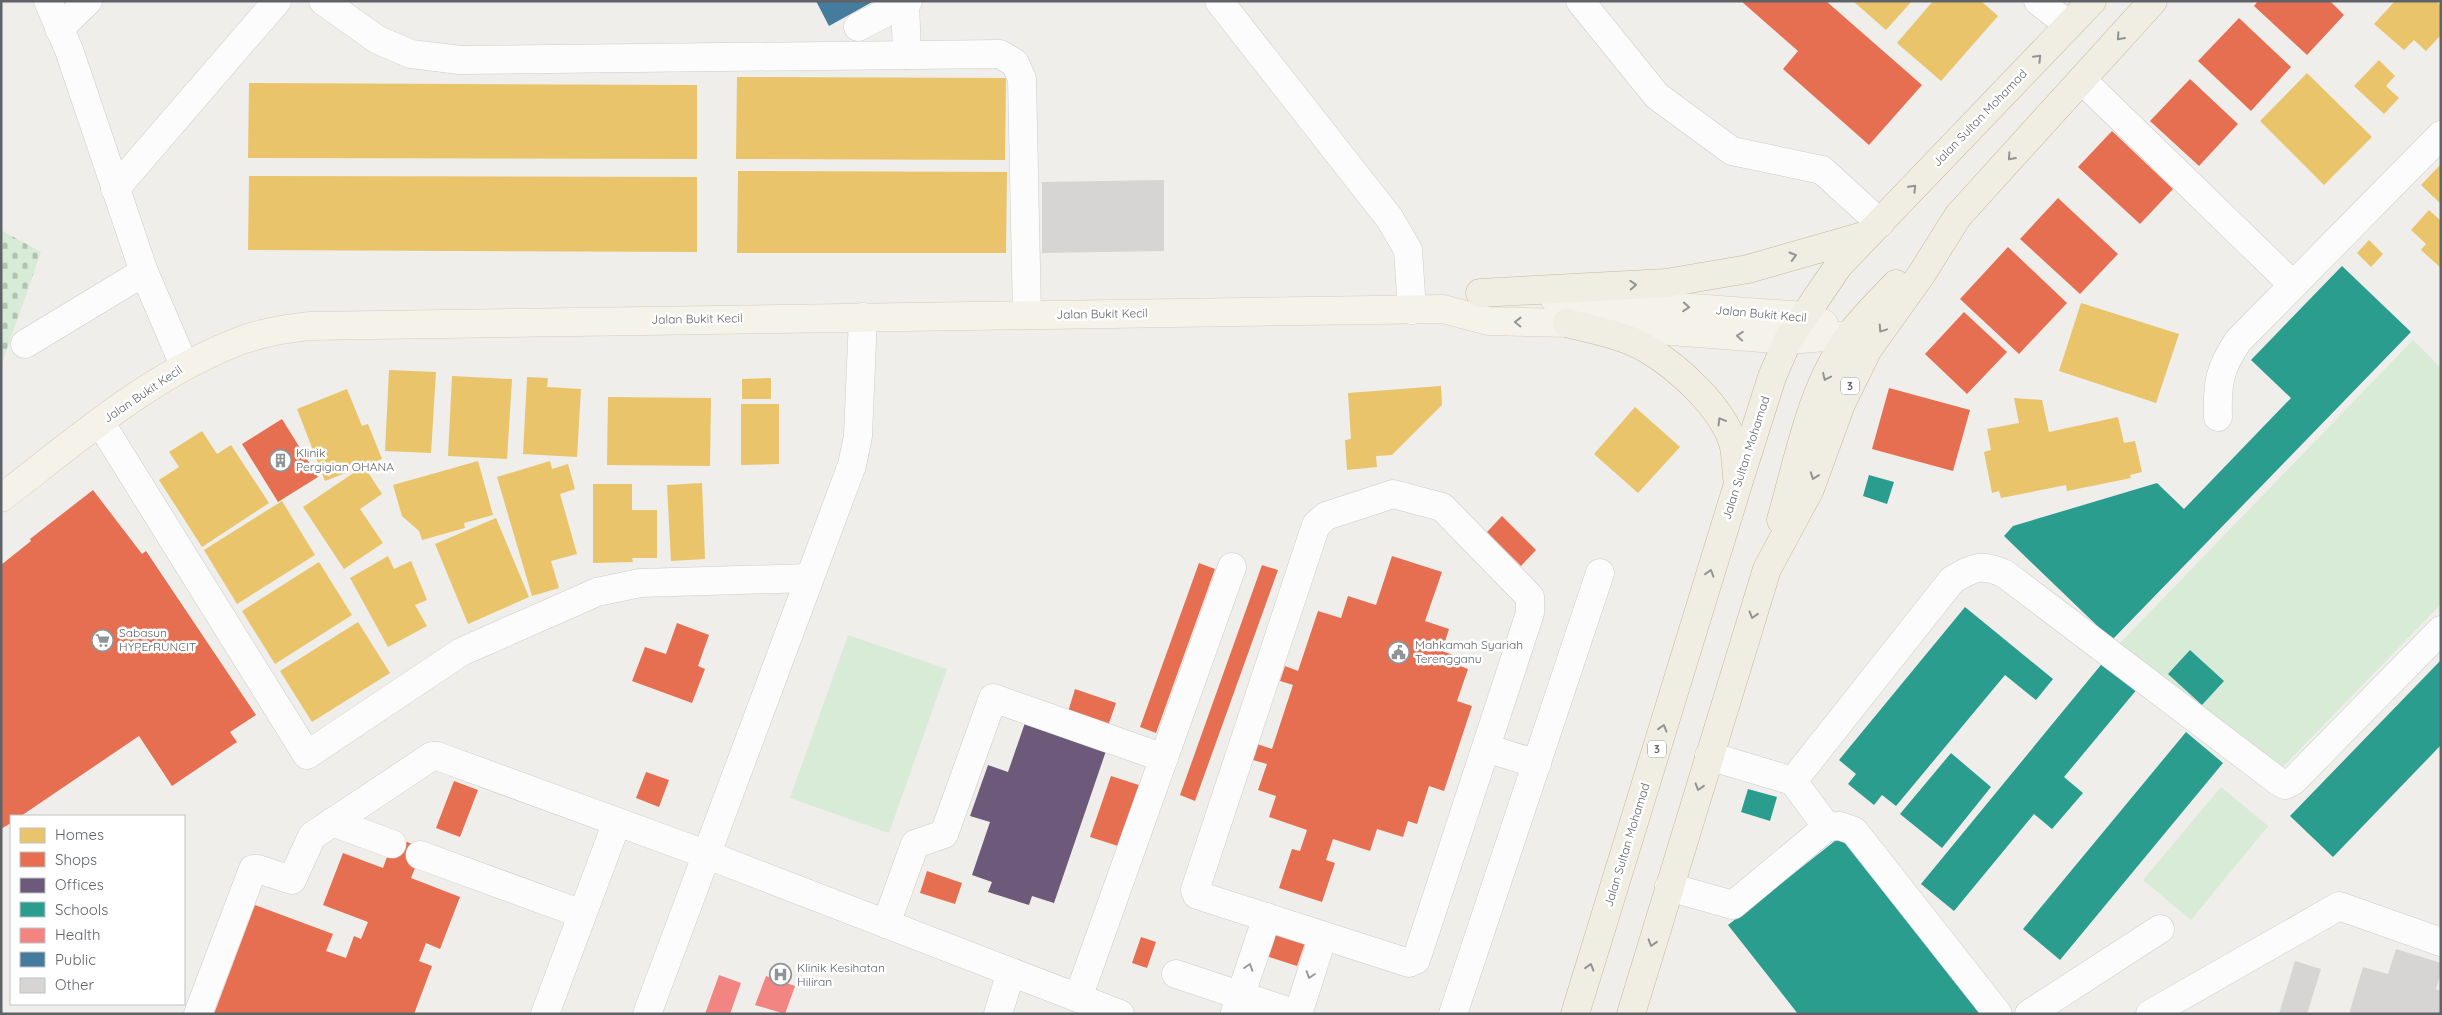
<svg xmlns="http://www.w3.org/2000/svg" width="2442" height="1015" viewBox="0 0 2442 1015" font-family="Quicksand,sans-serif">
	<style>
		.grass { fill: #d8ebd6 }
		.cemetery { fill: url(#cemetery-stones) }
		.homes { fill: #e9c46a }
		.shops { fill: #e76f51 }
		.offices { fill: #6d597a }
		.schools { fill: #2a9d8f }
		.health { fill: #f28482 }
		.public { fill: #457b9d }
		.building { fill: #d6d5d3 }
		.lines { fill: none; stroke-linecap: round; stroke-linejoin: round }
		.minor-casing { stroke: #cbcccc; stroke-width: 29 }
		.major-casing { stroke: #d7ceb8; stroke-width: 29 }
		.highway-casing { stroke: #c8b996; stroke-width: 29 }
		.minor { stroke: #fdfcfc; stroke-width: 28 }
		.major { stroke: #f4f2e9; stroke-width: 28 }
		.highway { stroke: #f0ede3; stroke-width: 28 }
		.oneway { stroke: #929393 }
		.oneway2 { stroke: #939595 }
		.oneway3 { stroke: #96999c }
		.labels { text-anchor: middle; stroke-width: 5; stroke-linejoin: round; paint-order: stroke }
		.shield { fill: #fff; stroke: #8f9295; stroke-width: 1 }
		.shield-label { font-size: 11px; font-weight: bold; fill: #5f6368 }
		.street-label { font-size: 12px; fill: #5f6368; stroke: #fff }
		.poi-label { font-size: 12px; fill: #5f6368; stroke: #fff; text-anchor: start }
	</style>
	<defs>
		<pattern id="cemetery-stones" width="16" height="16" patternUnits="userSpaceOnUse" patternTransform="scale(1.25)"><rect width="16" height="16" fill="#d8ebd6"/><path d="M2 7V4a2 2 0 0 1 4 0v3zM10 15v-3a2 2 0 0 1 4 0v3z" fill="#b2c2b1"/></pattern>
	</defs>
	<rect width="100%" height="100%" fill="#efeeea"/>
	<g class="grass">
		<path d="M 2413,340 L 2441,368 L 2441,604 L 2282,768 L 2119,644 Z"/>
		<path d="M 848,635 L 947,669 L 889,833 L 790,798 Z"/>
		<path d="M 2221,787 L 2268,826 L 2191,920 L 2143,880 Z"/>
	</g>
	<path class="cemetery" d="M 1,230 L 41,252 L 1,366 Z"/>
	<g class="homes">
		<path d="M 1853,1 L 1912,1 L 1886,30 Z"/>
		<path d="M 1933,1 L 1981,1 L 1998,16 L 1941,81 L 1897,43 Z"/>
		<path d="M 2395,1 L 2436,1 L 2441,6 L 2441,35 L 2426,51 L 2414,40 L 2404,50 L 2374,24 Z"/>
		<path d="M 2379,60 L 2395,76 L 2386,86 L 2399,98 L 2384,114 L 2354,86 Z"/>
		<path d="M 2307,73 L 2372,137 L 2324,185 L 2260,121 Z"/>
		<path d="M 737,77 L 1006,78 L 1005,160 L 736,159 Z"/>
		<path d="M 249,83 L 697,85 L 697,159 L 248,158 Z"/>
		<path d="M 2441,164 L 2441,204 L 2421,185 Z"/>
		<path d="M 738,171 L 1007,172 L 1006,253 L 737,253 Z"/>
		<path d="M 249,176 L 697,177 L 697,252 L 248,250 Z"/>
		<path d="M 2429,210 L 2441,221 L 2441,268 L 2421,250 L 2426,244 L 2411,230 Z"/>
		<path d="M 2369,240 L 2383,254 L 2371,267 L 2357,253 Z"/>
		<path d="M 2081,303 L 2179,334 L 2156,403 L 2059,371 Z"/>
		<path d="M 389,370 L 436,372 L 431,453 L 385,451 Z"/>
		<path d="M 452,376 L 512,379 L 507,459 L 448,456 Z"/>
		<path d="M 527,377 L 548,378 L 547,387 L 581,389 L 577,457 L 523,454 Z"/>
		<path d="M 771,378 L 771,399 L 742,399 L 742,379 Z"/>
		<path d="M 1441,386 L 1442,405 L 1392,455 L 1376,456 L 1377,467 L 1347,470 L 1345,440 L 1351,439 L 1348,393 Z"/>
		<path d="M 347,389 L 362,426 L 368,424 L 382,459 L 325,481 L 297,409 Z"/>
		<path d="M 608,397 L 711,398 L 710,466 L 607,465 Z"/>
		<path d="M 2014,398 L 2042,400 L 2049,432 L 2118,417 L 2124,443 L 2135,441 L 2142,472 L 2130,475 L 2131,478 L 2067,491 L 2066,485 L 2001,498 L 1999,491 L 1992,493 L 1984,452 L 1991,450 L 1987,429 L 2019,423 Z"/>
		<path d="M 741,404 L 779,404 L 779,464 L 741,465 Z"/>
		<path d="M 1635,407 L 1680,447 L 1638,493 L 1594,454 Z"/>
		<path d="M 202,431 L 217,454 L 231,445 L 269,503 L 202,547 L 159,480 L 179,467 L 169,452 Z"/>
		<path d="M 478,461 L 493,515 L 464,523 L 465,528 L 422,540 L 419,531 L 402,516 L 393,485 Z"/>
		<path d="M 550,461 L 552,469 L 568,464 L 575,489 L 560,494 L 577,554 L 551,561 L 559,588 L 532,596 L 497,477 Z"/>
		<path d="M 364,466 L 382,494 L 360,509 L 383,543 L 344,569 L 303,507 Z"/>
		<path d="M 702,483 L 705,559 L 671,561 L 667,485 Z"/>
		<path d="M 593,484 L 632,484 L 632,510 L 657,510 L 657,558 L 632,558 L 633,562 L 593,563 Z"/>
		<path d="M 282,501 L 315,555 L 237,604 L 204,550 Z"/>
		<path d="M 496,518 L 529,597 L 468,624 L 435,544 Z"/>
		<path d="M 388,556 L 394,569 L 411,561 L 427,600 L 415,605 L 427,626 L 388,647 L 350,578 Z"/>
		<path d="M 319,562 L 352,615 L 275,664 L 242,611 Z"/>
		<path d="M 358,622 L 390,673 L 312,722 L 280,671 Z"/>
	</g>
	<g class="shops">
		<path d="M 1741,1 L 1826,1 L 1922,85 L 1869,145 L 1783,69 L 1798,51 Z"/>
		<path d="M 2258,1 L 2330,1 L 2344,15 L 2307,55 L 2254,6 Z"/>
		<path d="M 2239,18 L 2291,67 L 2251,111 L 2198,61 Z"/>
		<path d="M 2190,79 L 2238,124 L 2199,166 L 2150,121 Z"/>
		<path d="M 2112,131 L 2173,189 L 2140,224 L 2078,167 Z"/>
		<path d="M 2058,198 L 2118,254 L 2080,294 L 2020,239 Z"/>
		<path d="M 2008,247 L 2067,303 L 2019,354 L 1960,299 Z"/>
		<path d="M 1964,312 L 2007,352 L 1967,394 L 1925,354 Z"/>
		<path d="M 1889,388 L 1970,410 L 1953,471 L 1872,449 Z"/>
		<path d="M 282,419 L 318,477 L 278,502 L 242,444 Z"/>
		<path d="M 93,490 L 142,554 L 146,551 L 256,715 L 230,732 L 237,742 L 172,786 L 139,736 L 21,816 L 11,816 L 11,823 L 1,829 L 1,565 L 31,541 L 30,539 Z"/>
		<path d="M 1502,516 L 1536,550 L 1521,566 L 1487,532 Z"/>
		<path d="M 1392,556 L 1442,572 L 1425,621 L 1449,629 L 1442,651 L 1462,658 L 1460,666 L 1468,669 L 1457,701 L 1472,706 L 1444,791 L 1429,786 L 1417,824 L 1408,821 L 1403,837 L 1377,829 L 1370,851 L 1333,839 L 1326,860 L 1335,863 L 1322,902 L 1279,888 L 1292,849 L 1300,851 L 1307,830 L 1269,817 L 1276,796 L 1258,790 L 1267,764 L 1253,760 L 1257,744 L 1272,749 L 1293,685 L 1280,681 L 1285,666 L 1298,671 L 1318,611 L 1341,618 L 1348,596 L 1376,605 Z"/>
		<path d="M 1199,563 L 1215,569 L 1156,733 L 1140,727 Z"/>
		<path d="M 1262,565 L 1278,570 L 1195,801 L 1180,795 Z"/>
		<path d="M 677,623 L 709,635 L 698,666 L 705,669 L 692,703 L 632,681 L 645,647 L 666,654 Z"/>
		<path d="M 1075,689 L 1116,703 L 1108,726 L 1068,712 Z"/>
		<path d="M 646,772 L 669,780 L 659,807 L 636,798 Z"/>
		<path d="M 1111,776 L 1139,785 L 1118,846 L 1090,837 Z"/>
		<path d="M 454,781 L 478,790 L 460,837 L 436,828 Z"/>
		<path d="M 394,837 L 423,848 L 411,878 L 460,897 L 440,949 L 426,943 L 419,961 L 432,966 L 414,1014 L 214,1014 L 255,905 L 333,934 L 326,951 L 346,958 L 354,936 L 361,939 L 368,922 L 323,905 L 343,853 L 383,868 Z"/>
		<path d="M 927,871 L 962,883 L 955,904 L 920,893 Z"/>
		<path d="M 1275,929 L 1306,940 L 1297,966 L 1266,956 Z"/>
		<path d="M 1141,937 L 1156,942 L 1147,968 L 1132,963 Z"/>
	</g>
	<path class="offices" d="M 1026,720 L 1107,748 L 1054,903 L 1032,896 L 1029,905 L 988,892 L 992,882 L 972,875 L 990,822 L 970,816 L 988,765 L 1008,772 Z"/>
	<g class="schools">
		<path d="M 2342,266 L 2411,332 L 2112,640 L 2004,536 L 2013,526 L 2157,483 L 2184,509 L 2291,398 L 2251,360 Z"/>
		<path d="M 1869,475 L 1894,482 L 1887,504 L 1863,496 Z"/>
		<path d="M 1965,607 L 2053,679 L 2036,700 L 2005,675 L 1896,806 L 1882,795 L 1874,805 L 1848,784 L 1856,774 L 1839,760 Z"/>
		<path d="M 2190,650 L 2224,681 L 2202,705 L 2168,674 Z"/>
		<path d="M 2105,660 L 2138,688 L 2064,777 L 2083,793 L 2052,829 L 2034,814 L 1954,911 L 1921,884 Z"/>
		<path d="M 2441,660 L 2441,745 L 2333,857 L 2290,816 Z"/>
		<path d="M 2186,732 L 2223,763 L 2060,960 L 2023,929 Z"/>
		<path d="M 1951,753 L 1991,787 L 1942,848 L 1900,814 Z"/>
		<path d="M 1748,789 L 1777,797 L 1770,821 L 1741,812 Z"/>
		<path d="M 1840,837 L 1980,1014 L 1798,1014 L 1728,925 Z"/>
	</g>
	<g class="health">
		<path d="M 719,975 L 741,983 L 730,1014 L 705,1014 Z"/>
		<path d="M 766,976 L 795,986 L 785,1014 L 755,1005 Z"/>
	</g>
	<path class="public" d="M 816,1 L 874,1 L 829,26 Z"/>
	<g class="building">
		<path d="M 1164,180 L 1164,251 L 1042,253 L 1042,182 Z"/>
		<path d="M 2396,949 L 2441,963 L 2441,973 L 2436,989 L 2441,991 L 2441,1014 L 2349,1014 L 2363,967 L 2388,974 Z"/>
		<path d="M 2295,961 L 2321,969 L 2307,1014 L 2279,1014 Z"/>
	</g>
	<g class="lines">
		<defs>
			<g id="minor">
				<path d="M 48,1 L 69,50 L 144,272 L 184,365"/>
				<path d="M 323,1 L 378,40 L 411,54 L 460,60 L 1000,54 L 1015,63 L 1022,79 L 1027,315"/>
				<path d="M 1219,1 L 1390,219 L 1408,250 L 1412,310"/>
				<path d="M 1580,1 L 1657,96 L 1732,151 L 1822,170 L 1880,223"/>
				<path d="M 2038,1 L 2069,25"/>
				<path d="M 905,2 L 907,55"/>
				<path d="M 858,27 L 908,1"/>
				<path d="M 59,29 L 88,1"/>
				<path d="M 2082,80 L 2293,285"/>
				<path d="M 115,189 L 277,1"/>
				<path d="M 25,344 L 144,272"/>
				<path d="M 2218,417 C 2217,384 2219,369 2238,341 L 2441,135"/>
				<path d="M 100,422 L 307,755 L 461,652 L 597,592 L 640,583 L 809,578"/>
				<path d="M 1393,494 L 1442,507 L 1530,597 L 1530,613 L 1416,960 L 1409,963 L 1197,895 L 1195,890 L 1316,525 L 1326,516 Z"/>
				<path d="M 1486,748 L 1537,764"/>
				<path d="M 1709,756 L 1793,781 L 1827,827 L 1840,826 L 1854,831 L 1998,1014"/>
				<path d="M 1793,781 L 1952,580 C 1974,567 1982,563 2005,574 L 2278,781 L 2285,785 L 2293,781 L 2441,630"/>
				<path d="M 332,822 L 392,844"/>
				<path d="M 420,855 L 582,914"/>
				<path d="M 1669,887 L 1733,905 L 1827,827"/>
				<path d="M 886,924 L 915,844 L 944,834 L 993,698 L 1164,758"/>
				<path d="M 1176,974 L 1296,1014"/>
				<path d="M 1078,998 L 1232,567"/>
				<path d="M 1235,1012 L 1267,917"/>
				<path d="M 198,1014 L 253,869 L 258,869 L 292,880 L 312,836 L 432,756 L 437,756 L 705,854 L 1120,1014"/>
				<path d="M 545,1014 L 617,822"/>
				<path d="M 647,1014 L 852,465 L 858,436 L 863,317"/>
				<path d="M 998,1014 L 1011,972"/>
				<path d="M 1298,1014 L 1323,936"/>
				<path d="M 1453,1014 L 1600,573"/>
				<path d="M 2029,1014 L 2160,929"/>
				<path d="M 2150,1014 L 2339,906 L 2441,942"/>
			</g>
			<g id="major">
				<path d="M 1554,298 L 1805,316 L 1824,324"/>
				<path d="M 1,498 C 77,440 151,374 242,340 C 264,332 287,329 309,326 L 1443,309 L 1488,321 L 1567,323 L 1788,340 L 1850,335"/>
			</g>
			<g id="highway">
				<path d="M 1480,293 L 1666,283 L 1748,269 L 1867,235"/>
				<path d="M 1567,323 C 1592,330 1624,335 1647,349 C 1678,367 1722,407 1733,443 C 1736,453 1736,467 1737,477"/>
				<path d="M 1781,520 C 1799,458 1811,387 1850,335 C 1863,317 1881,300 1896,284"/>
				<path d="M 1575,1014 L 1738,484 L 1772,377 L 1788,340 L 1839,265 L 2092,1"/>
				<path d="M 1631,1014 L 1767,569 L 1810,489 L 1841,404 L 1868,349 L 1921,275 L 1958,216 L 2153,1"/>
			</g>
		</defs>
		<use href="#minor" class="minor-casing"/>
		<use href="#major" class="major-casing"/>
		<use href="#highway" class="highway-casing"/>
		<use href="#minor" class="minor"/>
		<use href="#major" class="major"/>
		<use href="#highway" class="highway"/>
	</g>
	<defs><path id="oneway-chevron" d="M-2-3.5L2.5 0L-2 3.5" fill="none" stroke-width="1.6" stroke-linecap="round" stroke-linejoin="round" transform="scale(1.25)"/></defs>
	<g class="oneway">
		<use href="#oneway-chevron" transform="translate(2120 37) rotate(132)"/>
		<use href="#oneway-chevron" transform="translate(2038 58) rotate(-46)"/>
		<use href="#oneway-chevron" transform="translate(2011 157) rotate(132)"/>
		<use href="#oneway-chevron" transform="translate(1913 188) rotate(-46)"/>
		<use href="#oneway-chevron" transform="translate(1793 256) rotate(-16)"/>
		<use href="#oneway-chevron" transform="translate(1633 285) rotate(-3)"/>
		<use href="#oneway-chevron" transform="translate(1882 329) rotate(124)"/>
		<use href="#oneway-chevron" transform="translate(1826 377) rotate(115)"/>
		<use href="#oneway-chevron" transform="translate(1721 421) rotate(-121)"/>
		<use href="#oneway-chevron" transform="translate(1814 476) rotate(110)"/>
		<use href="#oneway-chevron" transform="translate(1710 573) rotate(-73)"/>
		<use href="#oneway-chevron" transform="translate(1753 615) rotate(107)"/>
		<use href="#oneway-chevron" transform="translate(1663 728) rotate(-73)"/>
		<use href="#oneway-chevron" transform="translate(1699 787) rotate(107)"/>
		<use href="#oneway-chevron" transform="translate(1652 943) rotate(107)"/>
		<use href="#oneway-chevron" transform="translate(1590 967) rotate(-73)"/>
	</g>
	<g class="oneway2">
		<use href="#oneway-chevron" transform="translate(1686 307) rotate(4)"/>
		<use href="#oneway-chevron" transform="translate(1518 322) rotate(-179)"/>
		<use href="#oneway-chevron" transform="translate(1740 336) rotate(-176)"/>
	</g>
	<g class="oneway3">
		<use href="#oneway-chevron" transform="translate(1249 967) rotate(-72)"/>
		<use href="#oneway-chevron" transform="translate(1310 975) rotate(108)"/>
	</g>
	<defs>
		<symbol id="building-ring" viewBox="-11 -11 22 22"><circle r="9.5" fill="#fff" stroke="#919496" stroke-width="1.5"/><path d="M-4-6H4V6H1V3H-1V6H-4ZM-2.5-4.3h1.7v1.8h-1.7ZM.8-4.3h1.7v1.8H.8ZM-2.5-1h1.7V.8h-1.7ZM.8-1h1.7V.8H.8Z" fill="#919496"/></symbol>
		<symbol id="supermarket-ring" viewBox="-11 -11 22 22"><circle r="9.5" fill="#fff" stroke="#919496" stroke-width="1.5"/><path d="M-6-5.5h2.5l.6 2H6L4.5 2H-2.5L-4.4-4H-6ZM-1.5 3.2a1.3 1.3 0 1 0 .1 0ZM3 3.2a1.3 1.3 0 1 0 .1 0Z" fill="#919496"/></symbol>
		<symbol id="civic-ring" viewBox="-11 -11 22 22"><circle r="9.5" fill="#fff" stroke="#919496" stroke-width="1.5"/><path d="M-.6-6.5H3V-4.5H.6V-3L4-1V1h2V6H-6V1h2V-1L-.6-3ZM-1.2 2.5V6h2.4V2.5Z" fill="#919496"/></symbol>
		<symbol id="hospital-ring" viewBox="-11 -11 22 22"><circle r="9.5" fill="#fff" stroke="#919496" stroke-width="1.5"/><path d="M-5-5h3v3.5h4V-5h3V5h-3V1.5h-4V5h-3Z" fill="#919496"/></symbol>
	</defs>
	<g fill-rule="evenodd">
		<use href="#building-ring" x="268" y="448" width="25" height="25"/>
		<use href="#supermarket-ring" x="90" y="628" width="25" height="25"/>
		<use href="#civic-ring" x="1386" y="640" width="25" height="25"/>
		<use href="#hospital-ring" x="768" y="962" width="25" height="25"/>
	</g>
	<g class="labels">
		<g class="shield">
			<rect x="1841" y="377.5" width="18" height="17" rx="4"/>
			<rect x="1648" y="740.5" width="18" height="17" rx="4"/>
		</g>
		<g class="shield-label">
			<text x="1850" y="390">3</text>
			<text x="1657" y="753">3</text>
		</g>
		<g class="street-label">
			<text transform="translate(1980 118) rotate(-46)" y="4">Jalan Sultan Mohamad</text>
			<text transform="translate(1102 314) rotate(-1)" y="4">Jalan Bukit Kecil</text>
			<text transform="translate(1761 314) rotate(5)" y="4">Jalan Bukit Kecil</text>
			<text transform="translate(697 319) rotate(-1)" y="4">Jalan Bukit Kecil</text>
			<text transform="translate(143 394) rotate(-34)" y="4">Jalan Bukit Kecil</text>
			<text transform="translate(1746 458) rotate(-72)" y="4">Jalan Sultan Mohamad</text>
			<text transform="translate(1627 845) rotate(-73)" y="4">Jalan Sultan Mohamad</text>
		</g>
		<g class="poi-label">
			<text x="296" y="457">Klinik<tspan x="296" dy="14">Pergigian OHANA</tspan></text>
			<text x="119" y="637">Sabasun<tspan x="119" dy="14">HYPErRUNCIT</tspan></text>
			<text x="1415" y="649">Mahkamah Syariah<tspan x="1415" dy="14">Terengganu</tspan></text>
			<text x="797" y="972">Klinik Kesihatan<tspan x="797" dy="14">Hiliran</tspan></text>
		</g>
	</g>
	<rect width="2442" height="1015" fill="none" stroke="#5f6368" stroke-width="5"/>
	<rect x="10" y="815" width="175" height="190" fill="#ffffff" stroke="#bfc1c3"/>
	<rect x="20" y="828" width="25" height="15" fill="#e9c46a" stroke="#bfc1c3"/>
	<text x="55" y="840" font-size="15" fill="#5f6368">Homes</text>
	<rect x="20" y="852" width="25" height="15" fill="#e76f51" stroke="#bfc1c3"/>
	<text x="55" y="865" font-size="15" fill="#5f6368">Shops</text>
	<rect x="20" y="878" width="25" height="15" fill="#6d597a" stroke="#bfc1c3"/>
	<text x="55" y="890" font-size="15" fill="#5f6368">Offices</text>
	<rect x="20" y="902" width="25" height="15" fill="#2a9d8f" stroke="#bfc1c3"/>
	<text x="55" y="915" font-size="15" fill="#5f6368">Schools</text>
	<rect x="20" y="928" width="25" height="15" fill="#f28482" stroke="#bfc1c3"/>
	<text x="55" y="940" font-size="15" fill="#5f6368">Health</text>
	<rect x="20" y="952" width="25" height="15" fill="#457b9d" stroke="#bfc1c3"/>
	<text x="55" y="965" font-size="15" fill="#5f6368">Public</text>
	<rect x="20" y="978" width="25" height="15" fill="#d6d5d3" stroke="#bfc1c3"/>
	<text x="55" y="990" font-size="15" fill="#5f6368">Other</text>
</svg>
